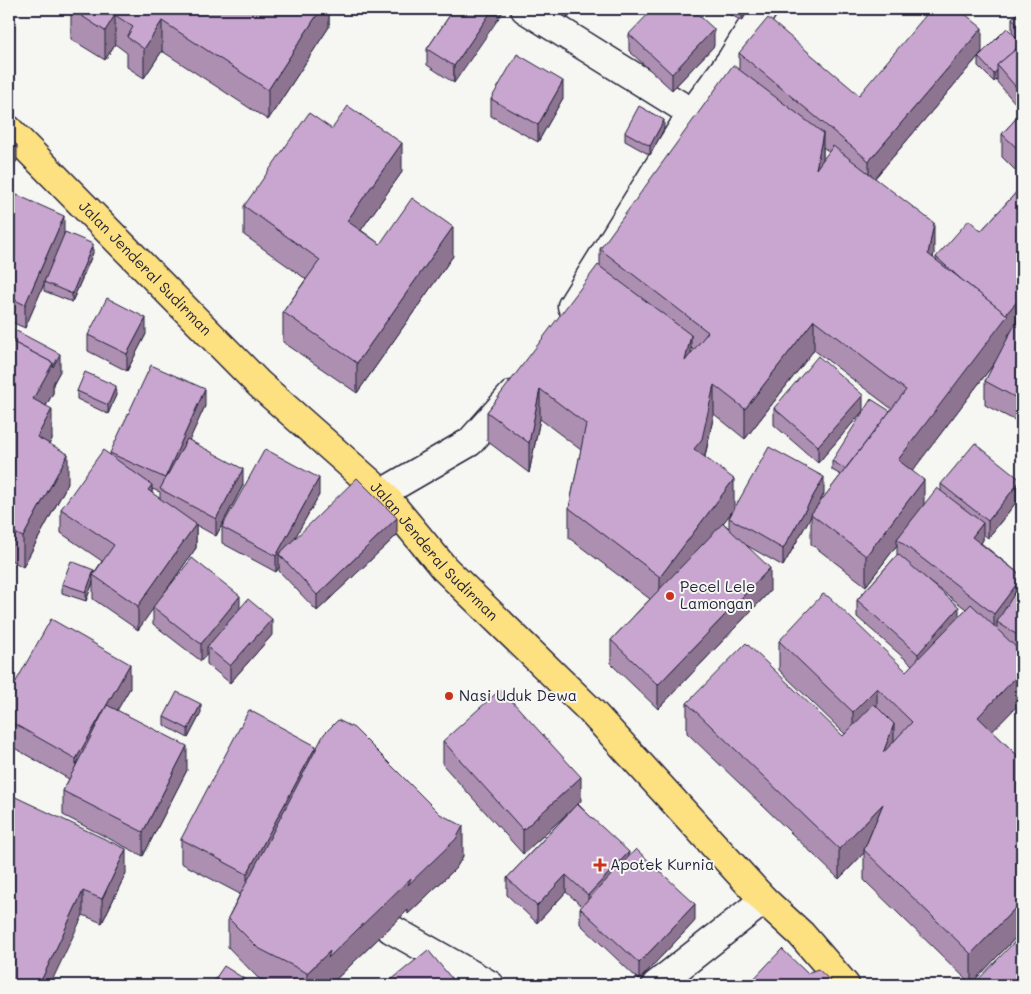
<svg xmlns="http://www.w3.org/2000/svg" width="1031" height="994" viewBox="0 0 1031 994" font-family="Mali,sans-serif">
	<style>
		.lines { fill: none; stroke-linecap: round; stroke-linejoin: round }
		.street-casing { stroke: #22223b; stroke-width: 31 }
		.highway-casing { stroke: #22223b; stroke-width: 31 }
		.street { stroke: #f6f6f2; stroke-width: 28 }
		.highway { stroke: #fde080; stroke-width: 28 }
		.wall { fill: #ad8fb2; stroke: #22223b; fill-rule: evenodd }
		.shaded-wall { fill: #8d7491; stroke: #22223b }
		.building { fill: #c9a6cf; stroke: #22223b }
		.poi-dot { fill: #c8321e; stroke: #f6f6f2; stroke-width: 2 }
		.labels { text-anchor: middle; stroke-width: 4; stroke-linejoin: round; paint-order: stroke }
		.street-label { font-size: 15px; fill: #22223b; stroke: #f6f6f2 }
		.poi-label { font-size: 15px; fill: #22223b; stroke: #f6f6f2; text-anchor: start }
	</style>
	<rect width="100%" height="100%" fill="#f6f6f2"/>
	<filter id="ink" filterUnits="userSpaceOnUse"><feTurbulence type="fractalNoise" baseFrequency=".02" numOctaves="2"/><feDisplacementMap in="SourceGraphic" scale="10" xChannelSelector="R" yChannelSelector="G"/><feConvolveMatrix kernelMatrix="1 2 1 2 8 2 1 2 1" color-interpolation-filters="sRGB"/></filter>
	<g filter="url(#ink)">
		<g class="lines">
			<defs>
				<g id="street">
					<path d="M 525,9 L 692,113"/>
					<path d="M 572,306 L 692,113 L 732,59 L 763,9"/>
					<path d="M 382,493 L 470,442 L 512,395"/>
					<path d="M 391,929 L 490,985"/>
					<path d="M 656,985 L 764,900"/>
				</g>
				<g id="highway">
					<path id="s1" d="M 9,130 L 259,384 L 382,493 L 444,568 L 591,711 L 764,900 L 801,934 L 845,985"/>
				</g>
			</defs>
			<use href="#street" class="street-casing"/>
			<use href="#highway" class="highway-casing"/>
			<use href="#street" class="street"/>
			<use href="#highway" class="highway"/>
		</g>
		<g class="wall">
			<path d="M 71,9 L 329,9 L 329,27 L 268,120 L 162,51 L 144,78 L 127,67 L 127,53 L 115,44 L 105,60 L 71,39 Z"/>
			<path d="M 454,9 L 454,83 L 427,65 L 427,49 Z"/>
			<path d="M 551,9 L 573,9 L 567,18 Z"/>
			<path d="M 720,9 L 749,9 L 742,21 Z"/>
			<path d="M 1022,10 L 1022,111 L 997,82 L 997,79 L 994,82 L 978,66 L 978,57 L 1012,33 L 1012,18 Z"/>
			<path d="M 665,13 L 714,46 L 672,90 L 629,51 L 629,34 Z"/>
			<path d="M 982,52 L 875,178 L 934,253 L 933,258 L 936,261 L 936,257 L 981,231 L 1022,186 L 1022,424 L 985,405 L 985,381 L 996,361 L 912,471 L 924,505 L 941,491 L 941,484 L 1021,496 L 988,538 L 983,534 L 983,540 L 981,543 L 1022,576 L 1022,701 L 992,731 L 1022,760 L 1022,931 L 971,984 L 864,880 L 864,853 L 839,879 L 687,733 L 687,703 L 843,736 L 845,734 L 779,670 L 779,641 L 906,671 L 912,665 L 857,617 L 857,600 L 897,555 L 897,545 L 866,586 L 811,544 L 811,516 L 783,566 L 746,545 L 770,591 L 658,709 L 611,664 L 611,640 L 650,599 L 569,538 L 569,508 L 581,450 L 540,419 L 529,473 L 487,441 L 487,412 L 600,267 L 600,249 L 739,70 L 739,53 L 859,95 ZM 823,147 L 829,152 L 823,160 ZM 691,348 L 694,350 L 691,354 ZM 814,350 L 892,409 L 832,461 L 832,470 L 841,475 L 816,508 L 824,494 L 734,509 L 705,457 L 714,414 L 745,439 ZM 733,510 L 729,518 L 729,528 L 723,523 ZM 929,581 L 966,609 L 959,616 Z"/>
			<path d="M 563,98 L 538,142 L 491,116 L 491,99 Z"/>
			<path d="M 1022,112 L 1022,177 L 1002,157 L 1002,134 Z"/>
			<path d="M 332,129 L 402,172 L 361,230 L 380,244 L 453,256 L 357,393 L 283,342 L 283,312 L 306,279 L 244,235 L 244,206 Z"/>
			<path d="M 664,129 L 650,155 L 625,141 L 625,132 Z"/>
			<path d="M 9,213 L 64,235 L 93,253 L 72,302 L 44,291 L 44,284 L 25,328 L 9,321 Z"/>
			<path d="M 9,327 L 60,371 L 53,384 L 53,393 L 46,406 L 52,439 L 49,444 L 68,483 L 23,567 L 9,559 Z"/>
			<path d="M 146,334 L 127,371 L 88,351 L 88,335 Z"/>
			<path d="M 77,391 L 116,395 L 108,414 L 77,399 Z"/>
			<path d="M 205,406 L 189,440 L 243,485 L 216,536 L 196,525 L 196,548 L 160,599 L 240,609 L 272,635 L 230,683 L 207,664 L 207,654 L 201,661 L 153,624 L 153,608 L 138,630 L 93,599 L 93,582 L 86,601 L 62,593 L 62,584 L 94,573 L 102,561 L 61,533 L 61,509 L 110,455 L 110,453 ZM 152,489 L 160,492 L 160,499 L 152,493 Z"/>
			<path d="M 774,408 L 863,411 L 818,463 L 774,425 Z"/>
			<path d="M 319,495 L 294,539 L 397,535 L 317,611 L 279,571 L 279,567 L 276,572 L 222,543 L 222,527 Z"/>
			<path d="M 130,688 L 117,710 L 187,770 L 143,856 L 63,815 L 63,791 L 69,779 L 9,745 L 9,694 Z"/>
			<path d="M 201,713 L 188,738 L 164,725 L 164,717 Z"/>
			<path d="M 443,741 L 581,801 L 578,804 L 629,856 L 695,921 L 639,980 L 580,924 L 580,908 L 582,906 L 566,892 L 537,923 L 507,895 L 507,878 L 569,812 L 523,854 L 443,765 Z"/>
			<path d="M 316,749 L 463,856 L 456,868 L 408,914 L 408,910 L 330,985 L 328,985 L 328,983 L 326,985 L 272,985 L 258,978 L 228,947 L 228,918 L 240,894 L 181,863 L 181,839 Z"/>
			<path d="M 9,794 L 126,873 L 102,923 L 83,915 L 9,985 Z"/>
		</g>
		<g class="shaded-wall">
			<path d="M 321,9 L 329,9 L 329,27 L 268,120 L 268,90 Z"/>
			<path d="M 493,9 L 505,9 L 454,83 L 454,66 Z"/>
			<path d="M 567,9 L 573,9 L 567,18 Z"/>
			<path d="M 742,9 L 749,9 L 742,21 Z"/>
			<path d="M 115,15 L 115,44 L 105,60 L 105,31 Z"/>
			<path d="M 162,21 L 162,51 L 144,78 L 144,49 Z"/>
			<path d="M 982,28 L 982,52 L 869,185 L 869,161 Z"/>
			<path d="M 714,29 L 714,46 L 672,90 L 672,74 Z"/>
			<path d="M 997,70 L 997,79 L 994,82 L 994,74 Z"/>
			<path d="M 563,81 L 563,98 L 538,142 L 538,125 Z"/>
			<path d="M 664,120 L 664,129 L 650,155 L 650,146 Z"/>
			<path d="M 823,133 L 823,163 L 816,169 Z"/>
			<path d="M 402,143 L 402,172 L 347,250 L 347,221 Z"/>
			<path d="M 17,145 L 17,161 L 9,170 L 9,154 Z"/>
			<path d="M 64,216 L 64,240 L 44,282 L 44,284 L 25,328 L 25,305 Z"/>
			<path d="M 934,223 L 934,253 L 928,284 L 928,254 Z"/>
			<path d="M 453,227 L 453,256 L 357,393 L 357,363 Z"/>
			<path d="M 93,244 L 93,253 L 72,302 L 72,294 Z"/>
			<path d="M 1022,296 L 1022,320 L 1008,335 L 1008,345 L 898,490 L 898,460 L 1003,317 Z"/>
			<path d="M 146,318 L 146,334 L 127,371 L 127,354 Z"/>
			<path d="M 814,320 L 814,350 L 745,439 L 745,409 Z"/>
			<path d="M 691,335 L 691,365 L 685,361 Z"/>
			<path d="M 60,354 L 60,371 L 53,384 L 53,393 L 33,429 L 33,399 L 53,363 Z"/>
			<path d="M 714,385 L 714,414 L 702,469 L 694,449 Z"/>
			<path d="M 116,386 L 116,395 L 108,414 L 108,405 Z"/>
			<path d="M 205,389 L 205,406 L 166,492 L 165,492 L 165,478 Z"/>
			<path d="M 540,389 L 540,419 L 529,473 L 529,443 Z"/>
			<path d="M 863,395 L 863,411 L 818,463 L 818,446 Z"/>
			<path d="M 52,409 L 52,439 L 37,467 L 37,437 Z"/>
			<path d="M 68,454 L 68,483 L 23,567 L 23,537 Z"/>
			<path d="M 243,469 L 243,485 L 216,536 L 216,519 Z"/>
			<path d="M 824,477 L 824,494 L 812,515 L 811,514 L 811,516 L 783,566 L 783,549 Z"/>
			<path d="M 319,478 L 319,495 L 283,559 L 279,554 L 279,567 L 276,572 L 276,556 Z"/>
			<path d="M 734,479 L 734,509 L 660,606 L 660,577 Z"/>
			<path d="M 924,480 L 924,510 L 897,539 L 897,545 L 866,586 L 866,556 Z"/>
			<path d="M 1021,480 L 1021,496 L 988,538 L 988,521 Z"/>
			<path d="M 152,485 L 152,508 L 148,490 Z"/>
			<path d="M 397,518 L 397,535 L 317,611 L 317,595 Z"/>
			<path d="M 983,523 L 983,540 L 972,554 L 972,537 Z"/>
			<path d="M 196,524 L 196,548 L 138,630 L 138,606 Z"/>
			<path d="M 770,568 L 770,591 L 658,709 L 658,685 Z"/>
			<path d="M 94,570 L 94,576 L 93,575 L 93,582 L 86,601 L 86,592 Z"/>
			<path d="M 1022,577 L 1022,593 L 997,622 L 997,627 L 994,630 L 994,614 Z"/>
			<path d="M 240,596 L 240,612 L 207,647 L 207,654 L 201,661 L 201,644 Z"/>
			<path d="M 959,607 L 959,624 L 918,670 L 918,654 Z"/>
			<path d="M 272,619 L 272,635 L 230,683 L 230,666 Z"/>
			<path d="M 130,664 L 130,688 L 76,783 L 76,759 Z"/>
			<path d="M 1022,671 L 1022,701 L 978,746 L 978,717 Z"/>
			<path d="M 877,688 L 877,718 L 853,742 L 853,712 Z"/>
			<path d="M 201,704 L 201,713 L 188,738 L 188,729 Z"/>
			<path d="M 894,724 L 894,753 L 883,753 Z"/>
			<path d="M 187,746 L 187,770 L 143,856 L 143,832 Z"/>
			<path d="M 316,746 L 316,770 L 247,898 L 247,874 Z"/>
			<path d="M 581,777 L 581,801 L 523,854 L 523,830 Z"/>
			<path d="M 883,804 L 864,850 L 864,853 L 839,879 L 839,849 Z"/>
			<path d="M 463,826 L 463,856 L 456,868 L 408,914 L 408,910 L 330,985 L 328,985 L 328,983 L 326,985 L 307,985 L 307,973 Z"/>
			<path d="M 126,849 L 126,873 L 102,923 L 102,899 Z"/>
			<path d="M 629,852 L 629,869 L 588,912 L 588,895 Z"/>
			<path d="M 566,875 L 566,892 L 537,923 L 537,906 Z"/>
			<path d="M 83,891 L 83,915 L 50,985 L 39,985 Z"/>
			<path d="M 1022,901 L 1022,931 L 971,984 L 971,954 Z"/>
			<path d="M 695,904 L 695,921 L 639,980 L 639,963 Z"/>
		</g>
		<g class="building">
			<path d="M 71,9 L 321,9 L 268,90 L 162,21 L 144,49 L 127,37 L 133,27 L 115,15 L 105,31 Z"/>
			<path d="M 454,9 L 493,9 L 454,66 L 427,49 Z"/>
			<path d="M 653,9 L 661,9 L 665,13 L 669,9 L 692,9 L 714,29 L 672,74 L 629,34 Z"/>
			<path d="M 931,9 L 959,9 L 982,28 L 869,161 L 739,53 L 768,18 L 859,95 Z"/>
			<path d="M 1022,10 L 1022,30 L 1012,18 Z"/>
			<path d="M 1007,28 L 1022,43 L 1022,44 L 997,65 L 997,70 L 994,74 L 978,57 Z"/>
			<path d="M 1022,44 L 1022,94 L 997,65 Z"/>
			<path d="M 517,54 L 563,81 L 538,125 L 491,99 Z"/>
			<path d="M 733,65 L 823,133 L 816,169 L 833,146 L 934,223 L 928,254 L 1008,315 L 898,460 L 924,480 L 866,556 L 811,514 L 906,390 L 814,320 L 745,409 L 714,385 L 702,439 L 694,449 L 734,479 L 660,577 L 569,508 L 586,424 L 540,389 L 529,443 L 487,412 L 598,265 L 691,335 L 685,361 L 708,332 L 600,249 Z"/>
			<path d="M 348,106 L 402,143 L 347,221 L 380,244 L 412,198 L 453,227 L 357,363 L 283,312 L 320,260 L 244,206 L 309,113 L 332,129 Z"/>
			<path d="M 639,106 L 664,120 L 650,146 L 625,132 Z"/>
			<path d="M 1022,112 L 1022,153 L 1002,134 Z"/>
			<path d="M 9,137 L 17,145 L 9,154 Z"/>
			<path d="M 1022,186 L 1022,296 L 1006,314 L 962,280 L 936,257 L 969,220 L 981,231 Z"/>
			<path d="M 17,195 L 64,216 L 25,305 L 9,297 L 9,213 Z"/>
			<path d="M 65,232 L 93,244 L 72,294 L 44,282 Z"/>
			<path d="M 107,298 L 146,318 L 127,354 L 88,335 Z"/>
			<path d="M 1022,311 L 1022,401 L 985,381 Z"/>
			<path d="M 9,327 L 60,354 L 53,367 L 53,363 L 9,340 Z"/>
			<path d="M 9,340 L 53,363 L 33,399 L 52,409 L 37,437 L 68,454 L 23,537 L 9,530 Z"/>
			<path d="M 818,356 L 863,395 L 818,446 L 774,408 Z"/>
			<path d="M 151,365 L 205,389 L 165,478 L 110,453 Z"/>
			<path d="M 85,372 L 116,386 L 108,405 L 77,391 Z"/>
			<path d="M 871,399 L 890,411 L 845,469 L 832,461 Z"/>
			<path d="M 187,439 L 243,469 L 216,519 L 160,489 Z"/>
			<path d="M 975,443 L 1021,480 L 988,521 L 941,484 Z"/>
			<path d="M 769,447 L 824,477 L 783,549 L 729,518 Z"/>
			<path d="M 265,449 L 319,478 L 276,556 L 222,527 Z"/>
			<path d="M 103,450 L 152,485 L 148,490 L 196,524 L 138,606 L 93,575 L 114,545 L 61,509 Z"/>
			<path d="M 357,478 L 397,518 L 317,595 L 279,554 Z"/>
			<path d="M 937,488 L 983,523 L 972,537 L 1022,576 L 1022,577 L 994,614 L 897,539 Z"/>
			<path d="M 723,523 L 770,568 L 658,685 L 611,640 Z"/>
			<path d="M 898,554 L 959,607 L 918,654 L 857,600 Z"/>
			<path d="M 192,558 L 240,596 L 201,644 L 153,607 Z"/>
			<path d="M 71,561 L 94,570 L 86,592 L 62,584 Z"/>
			<path d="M 1022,581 L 1022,638 L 997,622 Z"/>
			<path d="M 823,594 L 829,597 L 906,671 L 971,604 L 1022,653 L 1022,671 L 978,717 L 1022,760 L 1022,901 L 971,954 L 864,850 L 883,804 L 839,849 L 687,703 L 746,643 L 843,736 L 874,704 L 894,724 L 883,753 L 912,722 L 877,688 L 853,712 L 779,641 Z"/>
			<path d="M 248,599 L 272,619 L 230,666 L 207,647 Z"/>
			<path d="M 51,619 L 130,664 L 76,759 L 9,721 L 9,694 Z"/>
			<path d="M 501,689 L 581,777 L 523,830 L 443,741 Z"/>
			<path d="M 177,692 L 201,704 L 188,729 L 164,717 Z"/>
			<path d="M 107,705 L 187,746 L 143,832 L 63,791 Z"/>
			<path d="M 249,710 L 316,746 L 247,874 L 181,839 Z"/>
			<path d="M 338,720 L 354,728 L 440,814 L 463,826 L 456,839 L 408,885 L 411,878 L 328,958 L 330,951 L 307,973 L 258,948 L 228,918 L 324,734 Z"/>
			<path d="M 9,794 L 126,849 L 102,899 L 83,891 L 39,985 L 9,985 L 9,949 L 13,940 L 9,937 Z"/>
			<path d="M 577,804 L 629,852 L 588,895 L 566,875 L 537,906 L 507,878 Z"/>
			<path d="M 636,849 L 695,904 L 639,963 L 580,908 Z"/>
			<path d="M 1022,934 L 1022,985 L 973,985 Z"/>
			<path d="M 782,949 L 807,973 L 818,969 L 835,985 L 748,985 Z"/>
			<path d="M 428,950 L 457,985 L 385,985 Z"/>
			<path d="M 224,966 L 254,985 L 211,985 Z"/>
		</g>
	</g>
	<g class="poi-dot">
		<circle cx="670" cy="596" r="5"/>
		<circle cx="449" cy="696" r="5"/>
		<path d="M597.5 857.5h5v5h5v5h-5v5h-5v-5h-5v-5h5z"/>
	</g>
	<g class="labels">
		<g class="street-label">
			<text dy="5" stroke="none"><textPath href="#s1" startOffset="194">Jalan Jenderal Sudirman</textPath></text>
			<text dy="5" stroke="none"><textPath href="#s1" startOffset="599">Jalan Jenderal Sudirman</textPath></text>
		</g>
		<g class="poi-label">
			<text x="680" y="592">Pecel Lele<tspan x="680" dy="17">Lamongan</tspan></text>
			<text x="459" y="701">Nasi Uduk Dewa</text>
			<text x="610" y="870">Apotek Kurnia</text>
		</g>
	</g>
	<rect width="1031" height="994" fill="none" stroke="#f6f6f2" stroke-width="30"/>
	<rect x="15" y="15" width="1001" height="964" fill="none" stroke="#22223b" stroke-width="2" filter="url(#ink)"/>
</svg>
